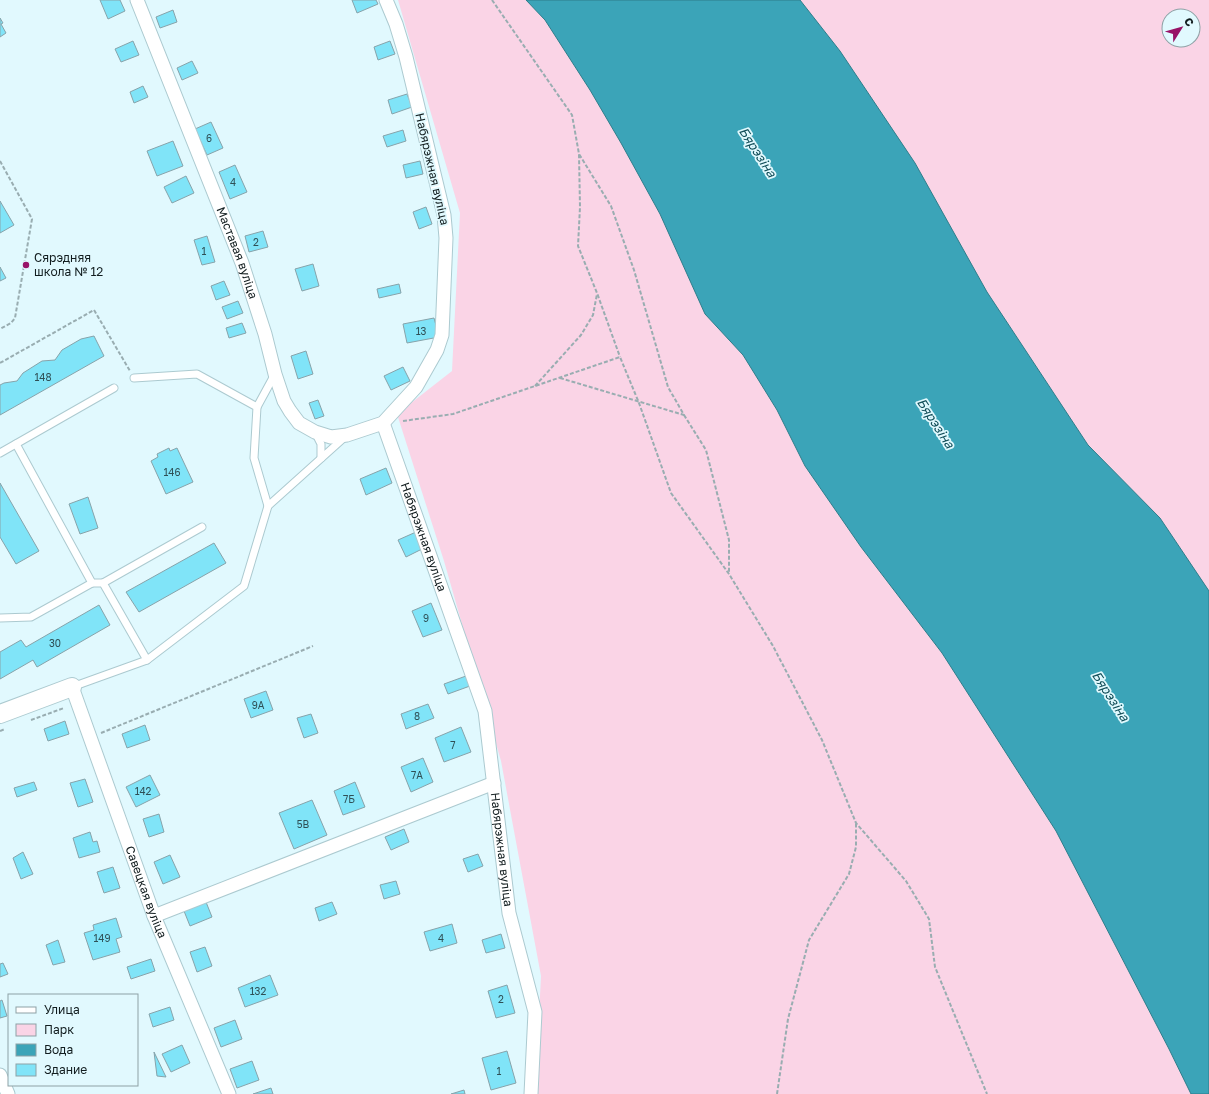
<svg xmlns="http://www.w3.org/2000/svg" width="1209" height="1094" viewBox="0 0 1209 1094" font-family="'Golos Text',sans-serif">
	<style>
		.green { fill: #fad4e6; fill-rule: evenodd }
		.water { fill: #3ba4b8; stroke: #2f7c8a }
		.building { fill: #80e4f8; stroke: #87a3aa }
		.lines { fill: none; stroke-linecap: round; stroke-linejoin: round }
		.lane-casing { stroke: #accad0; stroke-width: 9 }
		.street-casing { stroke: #accad0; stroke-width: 15 }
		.secondary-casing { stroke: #accad0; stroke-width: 20 }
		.path { stroke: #99adb1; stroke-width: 2; stroke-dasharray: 4 2; stroke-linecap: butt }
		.lane { stroke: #fff; stroke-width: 7 }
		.street { stroke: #fff; stroke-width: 13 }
		.secondary { stroke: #fff; stroke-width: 18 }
		.poi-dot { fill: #981267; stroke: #e1f9fe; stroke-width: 1.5 }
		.labels { text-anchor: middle; stroke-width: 3.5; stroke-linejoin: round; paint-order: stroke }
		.number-label { font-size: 10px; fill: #2e4f55 }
		.street-label { font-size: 12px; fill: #121d1f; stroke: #e1f9fe }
		.poi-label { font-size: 12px; fill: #121d1f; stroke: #e1f9fe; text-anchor: start }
		.water-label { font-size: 13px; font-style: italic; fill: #114d58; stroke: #e1f9fe }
	</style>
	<rect width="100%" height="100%" fill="#e1f9fe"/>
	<g class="green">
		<path d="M 398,0 L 526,0 L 545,20 L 590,90 L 621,143 L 660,214 L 705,314 L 743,355 L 777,410 L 805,466 L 861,547 L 942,653 L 1056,831 L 1169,1049 L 1191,1094 L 535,1094 L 541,976 L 501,761 L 444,561 L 397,414 L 452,371 L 460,213 Z"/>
		<path d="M 800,0 L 1209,0 L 1209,591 L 1160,518 L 1088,445 L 987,292 L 915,163 L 840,51 ZM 1169,16 L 1193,16 L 1193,40 L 1169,40 Z"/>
	</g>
	<path class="water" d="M 526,0 L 800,0 L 840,51 L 915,163 L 987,292 L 1088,445 L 1160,518 L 1209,591 L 1209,1094 L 1191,1094 L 1169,1049 L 1056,831 L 942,653 L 861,547 L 805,466 L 777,410 L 743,355 L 705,314 L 660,214 L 621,143 L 590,90 L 545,20 Z"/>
	<g class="building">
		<path d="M 100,0 L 120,0 L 125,11 L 108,19 Z"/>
		<path d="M 352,0 L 376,0 L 378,4 L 357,13 Z"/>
		<path d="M 173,10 L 177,22 L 160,28 L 156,17 Z"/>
		<path d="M 0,18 L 3,23 L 1,24 L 6,33 L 0,37 Z"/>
		<path d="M 133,41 L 139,55 L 121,62 L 115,49 Z"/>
		<path d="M 390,41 L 395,54 L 378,60 L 374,47 Z"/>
		<path d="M 192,61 L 198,73 L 182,80 L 177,68 Z"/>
		<path d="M 143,86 L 148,97 L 134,103 L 130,92 Z"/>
		<path d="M 407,94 L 412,107 L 392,114 L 388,100 Z"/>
		<path d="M 211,122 L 223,148 L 207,155 L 195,129 Z"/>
		<path d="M 403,130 L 406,141 L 387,147 L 383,136 Z"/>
		<path d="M 173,141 L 183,166 L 157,176 L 147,151 Z"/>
		<path d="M 420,161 L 423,174 L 406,178 L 403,165 Z"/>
		<path d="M 235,165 L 247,192 L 230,199 L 219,172 Z"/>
		<path d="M 186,176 L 194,193 L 172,203 L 164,187 Z"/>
		<path d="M 0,201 L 14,225 L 0,233 Z"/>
		<path d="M 426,207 L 432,224 L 419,229 L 413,212 Z"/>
		<path d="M 263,231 L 268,247 L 249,252 L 245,236 Z"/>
		<path d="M 207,236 L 215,262 L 202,265 L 194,240 Z"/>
		<path d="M 313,264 L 319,286 L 302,291 L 295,269 Z"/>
		<path d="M 0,267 L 6,278 L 0,281 Z"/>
		<path d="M 224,281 L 230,295 L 216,300 L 211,286 Z"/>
		<path d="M 399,284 L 401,293 L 379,298 L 377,289 Z"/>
		<path d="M 238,301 L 243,313 L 227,319 L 222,307 Z"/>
		<path d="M 434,318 L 439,337 L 407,343 L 403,324 Z"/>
		<path d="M 242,323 L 246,333 L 229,338 L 226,328 Z"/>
		<path d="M 94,336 L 104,356 L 0,415 L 0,385 L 4,383 L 17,381 L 23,373 L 42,361 L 55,360 L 62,350 L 81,339 Z"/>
		<path d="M 306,351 L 313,374 L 298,379 L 291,356 Z"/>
		<path d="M 403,367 L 410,381 L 391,390 L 384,376 Z"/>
		<path d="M 318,400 L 324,416 L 315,419 L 309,403 Z"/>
		<path d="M 169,448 L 170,451 L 177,448 L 193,482 L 166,494 L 151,461 L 158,457 L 157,454 Z"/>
		<path d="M 386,468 L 392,483 L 366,495 L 360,479 Z"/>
		<path d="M 0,483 L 39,551 L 16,564 L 0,537 Z"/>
		<path d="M 88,497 L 98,528 L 80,534 L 69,504 Z"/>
		<path d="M 416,532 L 424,548 L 406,557 L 398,540 Z"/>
		<path d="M 214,543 L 226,563 L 139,612 L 126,592 Z"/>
		<path d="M 431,603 L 442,630 L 423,637 L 412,611 Z"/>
		<path d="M 99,605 L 110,625 L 37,667 L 33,660 L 0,679 L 0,652 L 21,640 L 26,647 Z"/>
		<path d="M 466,676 L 470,686 L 448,694 L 444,684 Z"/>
		<path d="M 266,691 L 273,710 L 251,718 L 244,699 Z"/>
		<path d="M 428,704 L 434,718 L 406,729 L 401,714 Z"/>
		<path d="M 311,714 L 318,733 L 304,738 L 297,718 Z"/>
		<path d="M 65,721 L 69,734 L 48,741 L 44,729 Z"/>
		<path d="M 145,725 L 150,740 L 127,748 L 122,734 Z"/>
		<path d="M 461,727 L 471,752 L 444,762 L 435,738 Z"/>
		<path d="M 423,758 L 433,782 L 411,792 L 401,767 Z"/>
		<path d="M 150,775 L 160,795 L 136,807 L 126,787 Z"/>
		<path d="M 85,779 L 93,802 L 78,807 L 70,783 Z"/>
		<path d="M 34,782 L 37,790 L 17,797 L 14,788 Z"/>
		<path d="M 355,782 L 365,807 L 343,815 L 334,791 Z"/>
		<path d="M 312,800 L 327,835 L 294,849 L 279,813 Z"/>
		<path d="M 159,814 L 164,832 L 149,837 L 143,819 Z"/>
		<path d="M 404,829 L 409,842 L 391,850 L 385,837 Z"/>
		<path d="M 90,832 L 93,842 L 97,841 L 100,852 L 79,858 L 73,838 Z"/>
		<path d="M 23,852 L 33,874 L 21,879 L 13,858 Z"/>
		<path d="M 478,854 L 483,866 L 468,872 L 463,859 Z"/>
		<path d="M 170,855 L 180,877 L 163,884 L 154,862 Z"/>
		<path d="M 113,867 L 120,888 L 104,893 L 97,872 Z"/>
		<path d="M 396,881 L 400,894 L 384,899 L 380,885 Z"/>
		<path d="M 206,902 L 212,917 L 190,926 L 184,911 Z"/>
		<path d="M 332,902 L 337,914 L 319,921 L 315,908 Z"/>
		<path d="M 116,918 L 122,937 L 116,939 L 120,952 L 93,960 L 84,933 L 94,930 L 93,925 Z"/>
		<path d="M 452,924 L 457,943 L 430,951 L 424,932 Z"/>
		<path d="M 501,934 L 505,948 L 486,953 L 482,940 Z"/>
		<path d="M 58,940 L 65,962 L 53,965 L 46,945 Z"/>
		<path d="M 205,947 L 212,966 L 197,972 L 190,952 Z"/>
		<path d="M 151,959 L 155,971 L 131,979 L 127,967 Z"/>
		<path d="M 3,963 L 8,974 L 0,977 L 0,964 Z"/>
		<path d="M 270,975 L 278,995 L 245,1007 L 238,988 Z"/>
		<path d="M 507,985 L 515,1013 L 496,1018 L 488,991 Z"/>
		<path d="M 2,1000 L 7,1016 L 0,1018 L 0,1001 Z"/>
		<path d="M 170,1007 L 174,1020 L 153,1027 L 149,1014 Z"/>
		<path d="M 235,1020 L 242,1039 L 221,1047 L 214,1028 Z"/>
		<path d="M 182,1045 L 190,1063 L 171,1072 L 162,1054 Z"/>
		<path d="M 507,1051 L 516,1083 L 491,1090 L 482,1058 Z"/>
		<path d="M 154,1052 L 166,1077 L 157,1076 Z"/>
		<path d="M 252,1061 L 259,1080 L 237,1088 L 230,1069 Z"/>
		<path d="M 271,1088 L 273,1094 L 253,1094 Z"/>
		<path d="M 464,1090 L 465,1094 L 451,1094 Z"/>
	</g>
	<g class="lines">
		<defs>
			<g id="lane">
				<path d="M 134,378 L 197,374 L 257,407 L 254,458 L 268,506"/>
				<path d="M 257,407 L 275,374"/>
				<path d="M 315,432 L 321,444 L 321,458"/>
				<path d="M 16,444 L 92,583 L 103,583 L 147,660"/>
				<path d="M 0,453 L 114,388"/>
				<path d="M 103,583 L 202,527"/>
				<path d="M 0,618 L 31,617 L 92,583"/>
				<path d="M 72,687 L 147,660 L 244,586 L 268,506 L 346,436"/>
			</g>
			<g id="street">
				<path id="s1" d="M 137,0 L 242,263 L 265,334 L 275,374 L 284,401 L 290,411 L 299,423 L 315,432 L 331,437 L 347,435 L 383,423 L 416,387 L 437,350 L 442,335 L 446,238 L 444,215 L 406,57 L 396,24 L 386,0"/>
				<path id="s2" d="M 383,423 L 485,711 L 509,913 L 535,1012 L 531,1094"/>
				<path id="s3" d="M 72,687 L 154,916 L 229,1094"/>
				<path d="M 154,916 L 494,783"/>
				<path d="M 0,1075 L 8,1094"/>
			</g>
			<path id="secondary" d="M 0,714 L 72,687"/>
		</defs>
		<use href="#lane" class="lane-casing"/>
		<use href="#street" class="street-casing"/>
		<use href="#secondary" class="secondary-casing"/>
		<g class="path">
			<path d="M 492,0 L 572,115 L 579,154 L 580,207 L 578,246 L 597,293 L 620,357"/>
			<path d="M 0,161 L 32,219 L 15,318 L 11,323 L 0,329"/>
			<path d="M 0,363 L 94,310 L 130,371"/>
			<path d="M 560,378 L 684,415 L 668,387 L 634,270 L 611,206 L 579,154"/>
			<path d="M 535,386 L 581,335 L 593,315 L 597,294"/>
			<path d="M 684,415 L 706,450 L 729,540 L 729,573"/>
			<path d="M 403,421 L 453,414 L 620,357 L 639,403 L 671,493 L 729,574 L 773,646 L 822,740 L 856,823 L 906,881 L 929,919 L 935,967 L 987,1094"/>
			<path d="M 31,720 L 64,708"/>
			<path d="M 0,731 L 5,729"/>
			<path d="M 101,733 L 313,646"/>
			<path d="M 777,1094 L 788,1019 L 809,940 L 849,874 L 856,847 L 856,824"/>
		</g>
		<use href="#lane" class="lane"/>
		<use href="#street" class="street"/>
		<use href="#secondary" class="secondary"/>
	</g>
	<circle class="poi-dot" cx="26" cy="265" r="4"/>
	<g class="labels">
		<g class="number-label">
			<text x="209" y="142">6</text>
			<text x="233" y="186">4</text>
			<text x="256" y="246">2</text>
			<text x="204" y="255">1</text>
			<text x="421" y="335">13</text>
			<text x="43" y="381">148</text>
			<text x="172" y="476">146</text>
			<text x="426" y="622">9</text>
			<text x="55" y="647">30</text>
			<text x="258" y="709">9А</text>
			<text x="417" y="720">8</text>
			<text x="453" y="749">7</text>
			<text x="417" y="779">7А</text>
			<text x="143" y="795">142</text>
			<text x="349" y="803">7Б</text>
			<text x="303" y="828">5В</text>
			<text x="102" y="942">149</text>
			<text x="441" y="942">4</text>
			<text x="258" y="995">132</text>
			<text x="501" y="1003">2</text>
			<text x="499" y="1075">1</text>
		</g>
		<g class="street-label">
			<text transform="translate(432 169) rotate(77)" y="4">Набярэжная вуліца</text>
			<text dy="4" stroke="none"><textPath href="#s1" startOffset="272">Маставая вуліца</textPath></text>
			<text dy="4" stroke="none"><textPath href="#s2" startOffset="121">Набярэжная вуліца</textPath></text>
			<text dy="4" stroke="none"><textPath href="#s2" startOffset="445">Набярэжная вуліца</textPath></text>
			<text dy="4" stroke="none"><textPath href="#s3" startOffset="218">Савецкая вуліца</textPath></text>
		</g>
		<g class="poi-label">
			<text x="34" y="262">Сярэдняя<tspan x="34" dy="14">школа № 12</tspan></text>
		</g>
		<g class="water-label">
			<text transform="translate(758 152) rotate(57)" y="5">Бярэзіна</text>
			<text transform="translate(936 423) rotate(57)" y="5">Бярэзіна</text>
			<text transform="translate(1111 696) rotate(57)" y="5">Бярэзіна</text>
		</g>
	</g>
	<rect x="8" y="994" width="130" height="92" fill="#e1f9fe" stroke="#8ea1a5"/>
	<rect x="16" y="1007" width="20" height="6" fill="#ffffff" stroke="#8ea1a5"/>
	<text x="44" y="1014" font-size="12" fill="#121d1f">Улица</text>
	<rect x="16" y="1024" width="20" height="12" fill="#fad4e6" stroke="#8ea1a5"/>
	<text x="44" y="1034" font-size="12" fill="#121d1f">Парк</text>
	<rect x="16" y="1044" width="20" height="12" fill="#3ba4b8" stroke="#8ea1a5"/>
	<text x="44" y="1054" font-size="12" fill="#121d1f">Вода</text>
	<rect x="16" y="1064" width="20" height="12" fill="#80e4f8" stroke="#8ea1a5"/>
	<text x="44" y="1074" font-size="12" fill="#121d1f">Здание</text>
	<g transform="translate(1181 28) rotate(53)"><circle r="19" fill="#e1f9fe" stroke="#8ea1a5"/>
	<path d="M0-3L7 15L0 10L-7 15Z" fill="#981267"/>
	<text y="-6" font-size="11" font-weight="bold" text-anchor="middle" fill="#121d1f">С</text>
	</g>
</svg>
